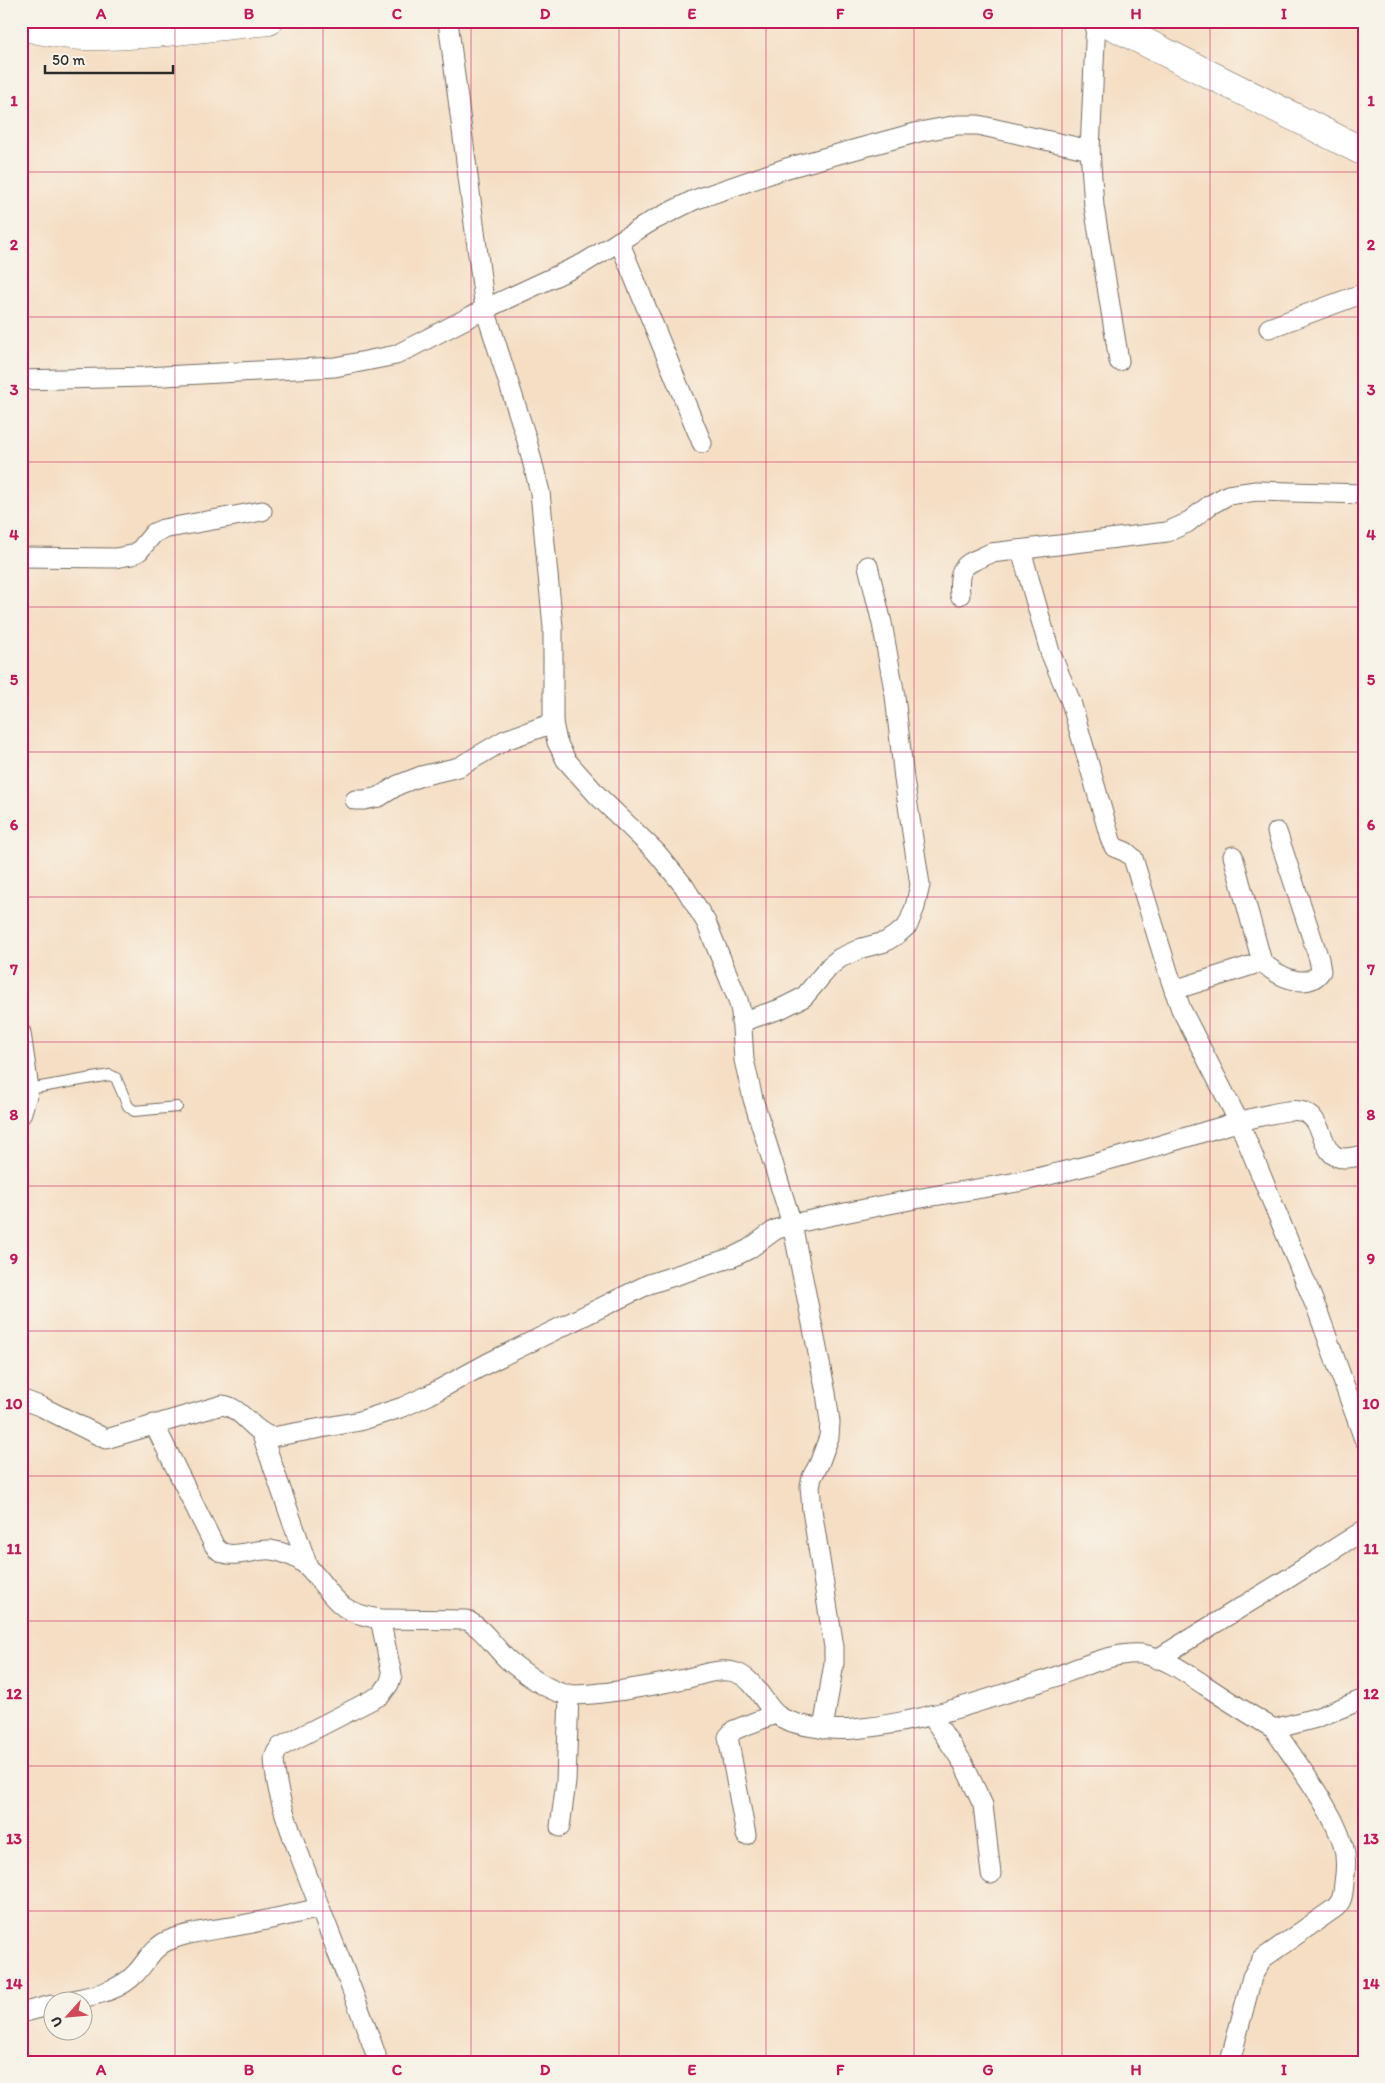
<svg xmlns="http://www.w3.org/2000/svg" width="1385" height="2083" viewBox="0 0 1385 2083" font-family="Itim,sans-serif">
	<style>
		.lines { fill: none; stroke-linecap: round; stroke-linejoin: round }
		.service-casing { stroke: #726a61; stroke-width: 12 }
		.minor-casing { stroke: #726a61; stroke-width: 21 }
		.secondary-casing { stroke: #726a61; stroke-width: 29 }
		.service { stroke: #fff; stroke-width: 10 }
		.minor { stroke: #fff; stroke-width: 19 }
		.secondary { stroke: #fff; stroke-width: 28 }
		.grid { fill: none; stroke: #c2185b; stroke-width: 1; stroke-opacity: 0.55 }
		.neatline { fill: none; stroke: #c2185b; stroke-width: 2 }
		.grid-label { font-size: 16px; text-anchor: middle; font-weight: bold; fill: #c2185b }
	</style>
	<rect width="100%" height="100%" fill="#f7f3e8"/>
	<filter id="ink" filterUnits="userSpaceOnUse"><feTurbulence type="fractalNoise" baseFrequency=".02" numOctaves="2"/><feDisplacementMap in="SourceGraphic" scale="10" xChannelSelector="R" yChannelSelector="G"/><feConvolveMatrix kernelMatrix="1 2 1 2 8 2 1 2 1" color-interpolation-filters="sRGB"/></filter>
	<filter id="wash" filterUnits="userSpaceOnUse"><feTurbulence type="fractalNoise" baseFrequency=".0096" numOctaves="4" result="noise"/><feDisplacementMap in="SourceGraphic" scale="20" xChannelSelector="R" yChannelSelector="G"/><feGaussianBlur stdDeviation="1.12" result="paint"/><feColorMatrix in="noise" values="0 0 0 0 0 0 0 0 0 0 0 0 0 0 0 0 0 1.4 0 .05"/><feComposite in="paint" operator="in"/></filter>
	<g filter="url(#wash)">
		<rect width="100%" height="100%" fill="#f5dec4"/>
	</g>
	<g filter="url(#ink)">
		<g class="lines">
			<defs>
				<path id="service" d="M 29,1089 L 110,1075 L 116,1078 L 128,1106 L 134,1111 L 177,1107"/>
				<g id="minor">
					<path d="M 448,21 L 485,309 L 526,437 L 540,492 L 553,627 L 553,723 L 557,742 L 566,760 L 598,796 L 656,852 L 684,886 L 706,922 L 738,1000 L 741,1012 L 744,1060 L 753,1099 L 792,1224 L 826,1393 L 830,1422 L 829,1437 L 819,1464 L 812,1477 L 810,1486 L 812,1510 L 834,1647 L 834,1663 L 823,1729"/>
					<path d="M 1096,21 L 1090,150 L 1094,206 L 1119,361"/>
					<path d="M 619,241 L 702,443"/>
					<path d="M 1269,328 L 1364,293"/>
					<path d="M 21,380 L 145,377 L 335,367 L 396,355 L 485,309 L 584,263 L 652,221 L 694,200 L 787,168 L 919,132 L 958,125 L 978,125 L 1090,150"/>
					<path d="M 1021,550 L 1050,652 L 1071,702 L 1111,841 L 1114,847 L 1126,852 L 1133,858 L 1170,978 L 1181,1009 L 1239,1122 L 1318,1312 L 1364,1439"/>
					<path d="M 21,557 L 115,558 L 132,555 L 139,551 L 154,533 L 163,529 L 262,511"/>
					<path d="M 960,595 C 957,564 965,565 991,553 L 1167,532 L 1187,523 L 1210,505 L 1228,495 L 1256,491 L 1364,494"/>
					<path d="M 355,800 L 364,800 L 379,797 L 398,785 L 421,776 L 459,767 L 505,740 L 553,723"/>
					<path d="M 1262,962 C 1275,974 1307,993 1321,971 L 1319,959 L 1277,832"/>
					<path d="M 1174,990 L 1262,962 L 1233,856"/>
					<path d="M 741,1022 L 780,1009 L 804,997 L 830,966 L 840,958 L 862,948 L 885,942 L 899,933 L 908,925 L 915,907 L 920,885 L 904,779 L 895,696 L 882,623 L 868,566"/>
					<path d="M 21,1033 L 29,1089 L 21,1115"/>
					<path d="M 21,1399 L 42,1407 L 106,1439 L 222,1405 C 242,1407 252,1432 272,1437 L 360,1421 L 403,1407 L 429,1395 L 488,1363 L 649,1284 L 733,1257 L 749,1249 L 775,1230 L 792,1224 C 839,1214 886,1204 933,1196 C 972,1189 1011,1185 1049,1175 C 1091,1165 1132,1154 1174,1141 C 1211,1130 1249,1117 1287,1111 C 1331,1104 1314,1159 1345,1158 C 1351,1158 1358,1156 1364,1155"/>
					<path d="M 154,1424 L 214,1545 C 225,1564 253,1548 271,1550 C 277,1551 284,1553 289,1555 C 315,1564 323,1592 344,1607 C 354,1614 368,1617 380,1619"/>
					<path d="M 261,1432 L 307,1564"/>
					<path d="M 1157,1659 L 1284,1581 L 1364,1530"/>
					<path d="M 931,1715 L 963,1763 L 983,1805 L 991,1874"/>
					<path d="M 560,1827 L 566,1782 L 569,1694"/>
					<path d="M 746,1835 L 728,1737 L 734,1730 L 775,1714"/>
					<path d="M 73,2000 C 95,1995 119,1991 135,1974 C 146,1963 152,1948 167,1941 C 191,1931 216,1930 242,1925 C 268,1920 294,1914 320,1908"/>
					<path d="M 21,2013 L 52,2005"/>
					<path d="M 376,2055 C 355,1995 331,1937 308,1877 C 294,1840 276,1799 274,1759 L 276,1753 L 280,1747 L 381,1695 L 389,1684 L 392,1675 L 380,1619 L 467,1620 C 485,1630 493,1646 508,1660 C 523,1672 542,1687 561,1693 C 580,1700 661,1684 684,1679 C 701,1675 721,1667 737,1673 C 753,1679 762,1699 773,1711 C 787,1727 834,1731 854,1729 C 918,1723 980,1702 1040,1682 C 1070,1673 1116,1648 1147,1655 C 1170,1660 1187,1674 1206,1686 C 1228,1701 1251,1715 1274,1729"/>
					<path d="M 1230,2062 L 1252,1977 L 1262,1959 L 1335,1908 C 1343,1901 1343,1893 1344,1883 C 1346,1870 1347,1858 1343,1845 C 1333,1809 1295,1761 1274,1729 L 1316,1718 L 1364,1699"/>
				</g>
				<g id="secondary">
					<path d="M 1103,21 L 1364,152"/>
					<path d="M 21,26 C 41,31 61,35 82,36 C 141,37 209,27 269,21"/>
				</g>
			</defs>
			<use href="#service" class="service-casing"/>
			<use href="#minor" class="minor-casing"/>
			<use href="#secondary" class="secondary-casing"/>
			<use href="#service" class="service"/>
			<use href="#minor" class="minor"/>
			<use href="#secondary" class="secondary"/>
		</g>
	</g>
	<path class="grid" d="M 175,21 L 175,2062M 323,21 L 323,2062M 471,21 L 471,2062M 619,21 L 619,2062M 766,21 L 766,2062M 914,21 L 914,2062M 1062,21 L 1062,2062M 1210,21 L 1210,2062M 21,172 L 1364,172M 21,317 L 1364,317M 21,462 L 1364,462M 21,607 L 1364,607M 21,752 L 1364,752M 21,897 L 1364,897M 21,1042 L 1364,1042M 21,1186 L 1364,1186M 21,1331 L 1364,1331M 21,1476 L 1364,1476M 21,1621 L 1364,1621M 21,1766 L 1364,1766M 21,1911 L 1364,1911"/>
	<rect width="1385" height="2083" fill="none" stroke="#f7f3e8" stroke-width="55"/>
	<g transform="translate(68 2016) rotate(243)"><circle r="24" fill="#f7f3e8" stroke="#a5a39c"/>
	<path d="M0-4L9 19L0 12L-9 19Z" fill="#d1495b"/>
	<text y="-8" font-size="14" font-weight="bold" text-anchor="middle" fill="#2b2b2b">U</text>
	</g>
	<path d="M45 65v8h128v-8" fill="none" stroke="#2b2b2b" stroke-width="2.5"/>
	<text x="52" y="65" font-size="15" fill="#2b2b2b" stroke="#f7f3e8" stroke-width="4" paint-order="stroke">50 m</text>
	<rect x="28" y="28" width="1330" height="2028" class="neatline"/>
	<g class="grid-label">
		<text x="101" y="19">A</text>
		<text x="249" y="19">B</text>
		<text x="397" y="19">C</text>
		<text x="545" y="19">D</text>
		<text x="692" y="19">E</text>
		<text x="840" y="19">F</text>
		<text x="988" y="19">G</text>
		<text x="1136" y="19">H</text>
		<text x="1284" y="19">I</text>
		<text x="14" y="106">1</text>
		<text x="1371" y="106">1</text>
		<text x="14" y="250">2</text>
		<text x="1371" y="250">2</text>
		<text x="14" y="395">3</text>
		<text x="1371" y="395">3</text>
		<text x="14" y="540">4</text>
		<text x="1371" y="540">4</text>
		<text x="14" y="685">5</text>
		<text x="1371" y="685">5</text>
		<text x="14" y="830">6</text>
		<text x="1371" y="830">6</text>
		<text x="14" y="975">7</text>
		<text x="1371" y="975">7</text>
		<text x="14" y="1120">8</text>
		<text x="1371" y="1120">8</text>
		<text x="14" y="1264">9</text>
		<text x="1371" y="1264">9</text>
		<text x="14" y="1409">10</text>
		<text x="1371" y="1409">10</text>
		<text x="14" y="1554">11</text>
		<text x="1371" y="1554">11</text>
		<text x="14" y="1699">12</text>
		<text x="1371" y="1699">12</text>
		<text x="14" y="1844">13</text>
		<text x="1371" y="1844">13</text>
		<text x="14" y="1989">14</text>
		<text x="1371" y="1989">14</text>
		<text x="101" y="2075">A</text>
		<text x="249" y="2075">B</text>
		<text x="397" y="2075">C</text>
		<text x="545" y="2075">D</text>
		<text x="692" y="2075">E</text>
		<text x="840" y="2075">F</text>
		<text x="988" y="2075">G</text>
		<text x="1136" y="2075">H</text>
		<text x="1284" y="2075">I</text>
	</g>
</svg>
